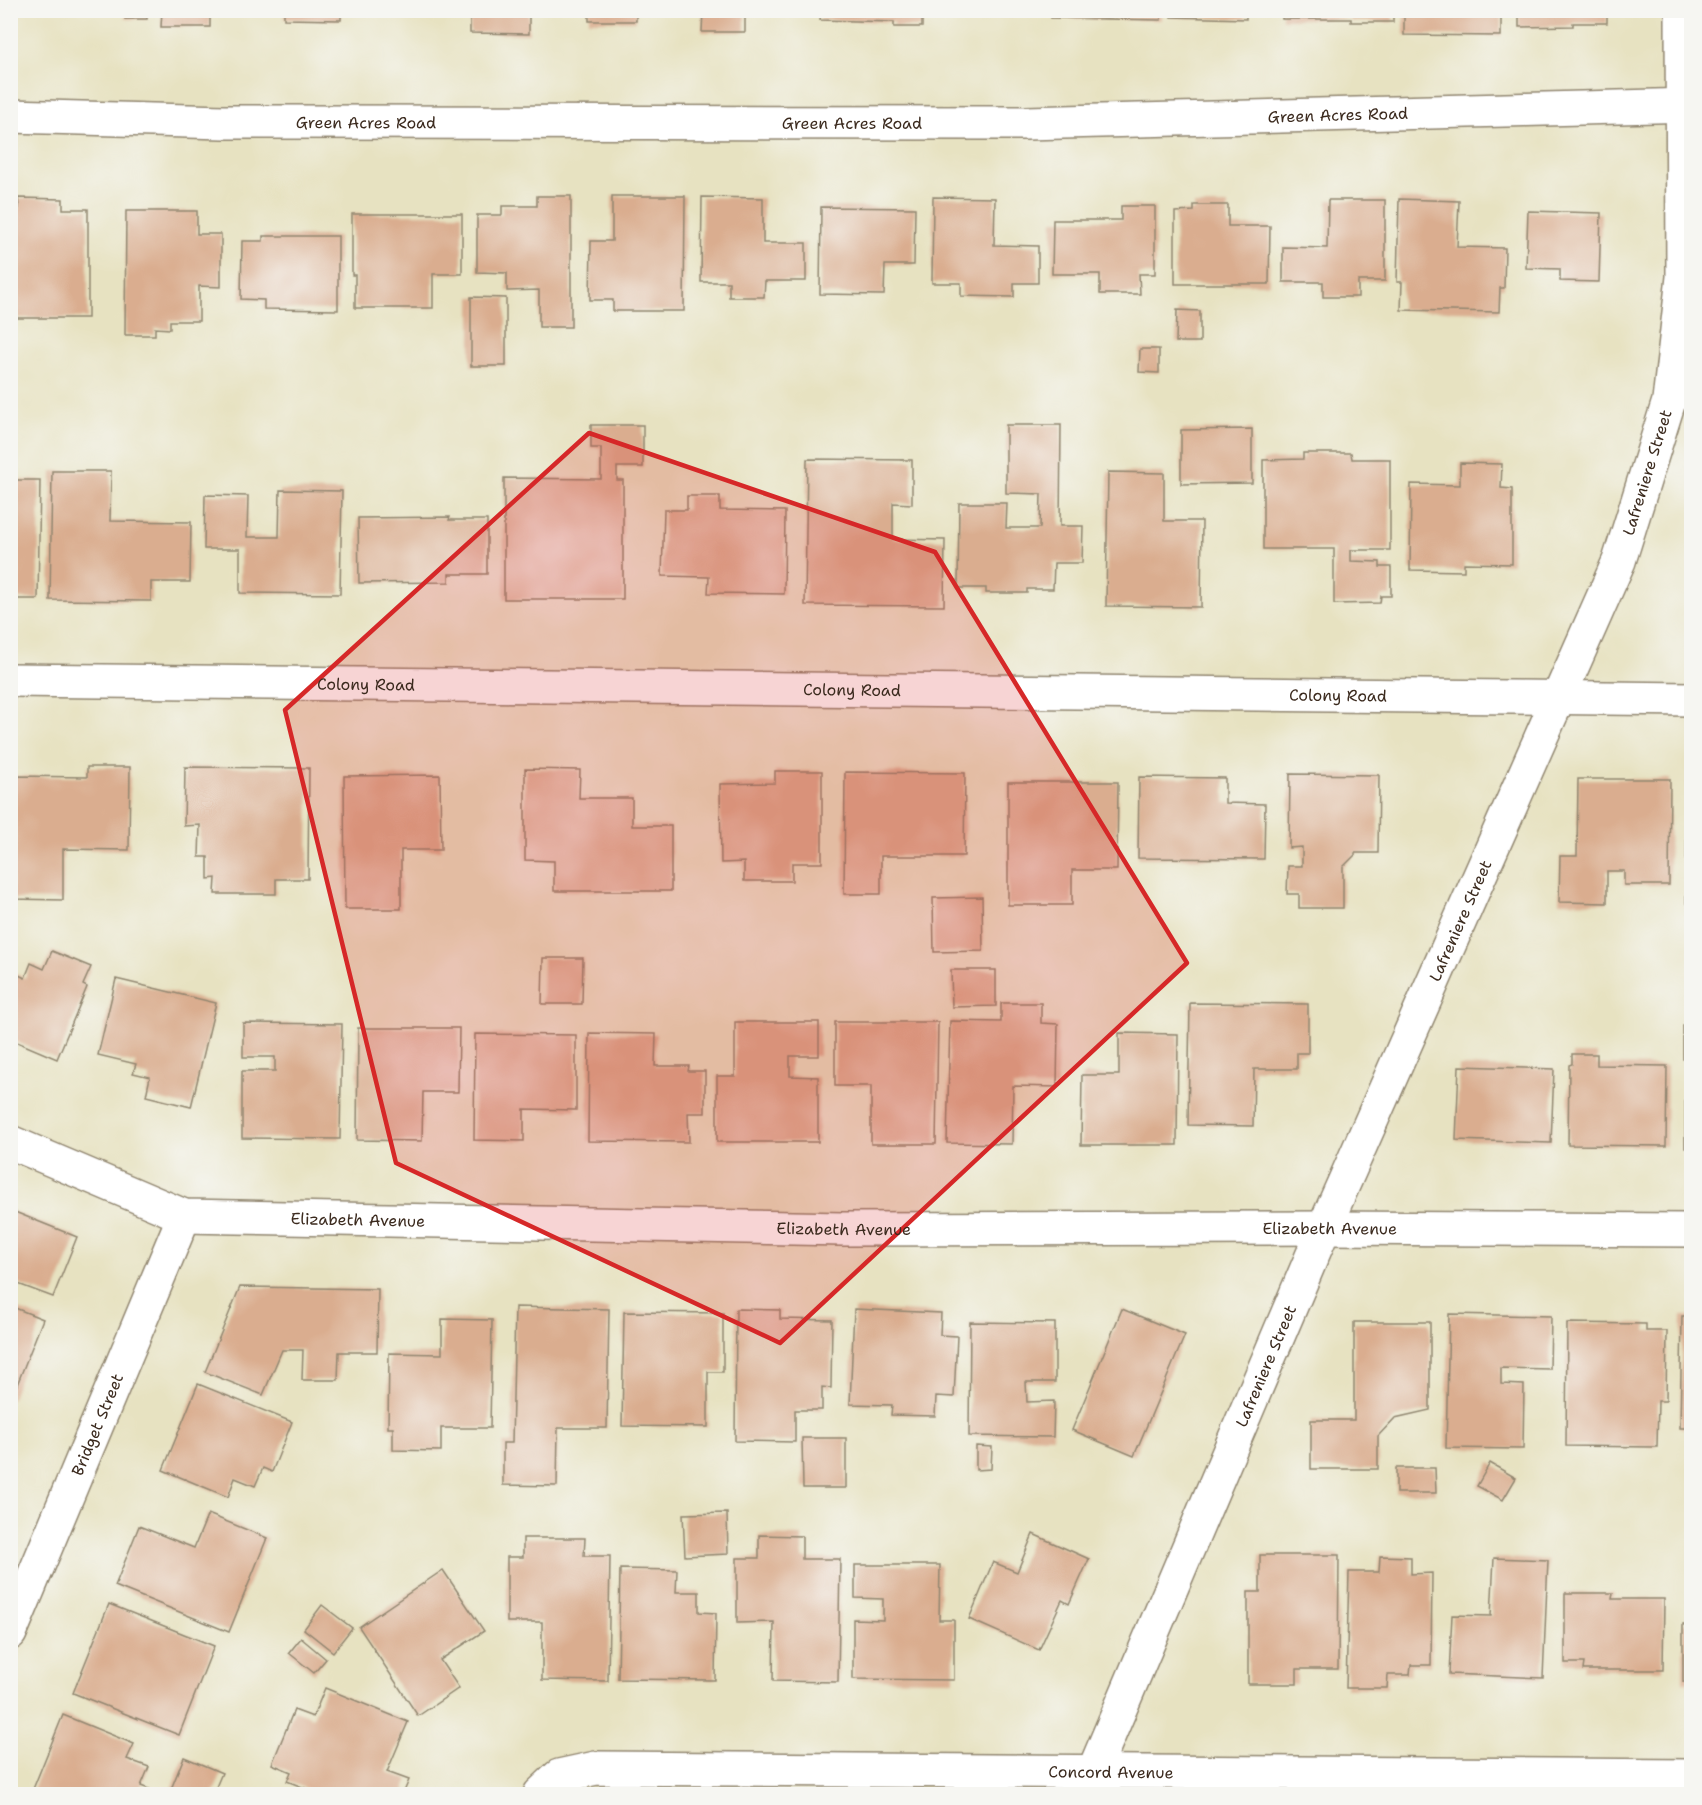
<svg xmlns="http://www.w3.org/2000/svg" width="1702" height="1805" viewBox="0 0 1702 1805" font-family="'Shantell Sans',sans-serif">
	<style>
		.building { fill: #daad8f }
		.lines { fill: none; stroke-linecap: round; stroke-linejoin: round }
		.minor-casing { stroke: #918670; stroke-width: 36 }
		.minor { stroke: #fff; stroke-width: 33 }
		.marked { fill: #d62828; fill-opacity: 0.2; stroke: #d62828; stroke-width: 4.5; stroke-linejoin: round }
		.labels { text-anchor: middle; stroke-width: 4.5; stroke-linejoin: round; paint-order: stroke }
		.street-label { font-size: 16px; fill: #3b2a1e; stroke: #f6f6f2 }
	</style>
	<rect width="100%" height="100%" fill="#f6f6f2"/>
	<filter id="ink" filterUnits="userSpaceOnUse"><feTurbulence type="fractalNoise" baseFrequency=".0167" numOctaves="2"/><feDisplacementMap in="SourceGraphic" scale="12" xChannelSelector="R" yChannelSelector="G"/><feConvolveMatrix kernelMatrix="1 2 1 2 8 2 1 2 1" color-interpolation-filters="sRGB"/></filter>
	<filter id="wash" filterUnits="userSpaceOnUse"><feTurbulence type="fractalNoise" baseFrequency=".008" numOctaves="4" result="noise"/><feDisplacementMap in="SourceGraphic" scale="24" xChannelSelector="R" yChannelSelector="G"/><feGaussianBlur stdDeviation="1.35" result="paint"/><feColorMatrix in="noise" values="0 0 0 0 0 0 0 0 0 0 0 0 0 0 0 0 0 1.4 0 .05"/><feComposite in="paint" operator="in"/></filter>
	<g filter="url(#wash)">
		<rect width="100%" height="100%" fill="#e7e2c1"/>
		<g id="blocks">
			<g class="building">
				<rect x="125" y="10" width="22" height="9"/>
				<path d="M 162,10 L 210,10 L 210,27 L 161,27 Z"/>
				<path d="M 284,10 L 341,10 L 341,20 L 284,19 Z"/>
				<path d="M 360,10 L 450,10 L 450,15 L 360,14 Z"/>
				<path d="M 470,10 L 529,10 L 529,34 L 470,33 Z"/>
				<rect x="589" y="10" width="47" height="11"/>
				<path d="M 703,10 L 745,10 L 745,32 L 702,32 Z"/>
				<path d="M 821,10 L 922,10 L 922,27 L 894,27 L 894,22 L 820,20 Z"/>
				<path d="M 942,10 L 1013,10 L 1013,17 L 942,16 Z"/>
				<path d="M 1051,10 L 1161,10 L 1161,20 L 1051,18 Z"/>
				<path d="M 1171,10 L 1246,10 L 1246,19 L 1171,17 Z"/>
				<path d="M 1282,10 L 1393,10 L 1393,22 L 1351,22 L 1351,19 L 1282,19 Z"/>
				<path d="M 1404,10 L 1501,10 L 1501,36 L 1404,35 Z"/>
				<path d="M 1519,10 L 1607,10 L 1607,23 L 1573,23 L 1573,26 L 1519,27 Z"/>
				<path d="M 537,196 L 571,196 L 571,327 L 539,327 L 539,290 L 507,291 L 507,273 L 477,272 L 477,215 L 502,215 L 502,206 L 537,206 Z"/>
				<path d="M 612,196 L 685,196 L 684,311 L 613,311 L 613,300 L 590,300 L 591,241 L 612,241 Z"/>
				<path d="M 702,197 L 763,198 L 763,243 L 806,243 L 806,281 L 765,281 L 764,297 L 729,297 L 729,282 L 701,282 Z"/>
				<path d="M 933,197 L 995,198 L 994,245 L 1038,246 L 1038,283 L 1014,283 L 1014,297 L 961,296 L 961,283 L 932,283 Z"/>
				<path d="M 18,198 L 63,199 L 63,209 L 88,209 L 88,318 L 10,318 L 10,208 L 19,208 Z"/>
				<path d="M 1399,199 L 1459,201 L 1457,247 L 1505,248 L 1504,288 L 1500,288 L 1499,312 L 1401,310 L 1402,282 L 1397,282 Z"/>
				<path d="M 1328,200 L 1385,200 L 1385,281 L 1358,281 L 1358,297 L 1323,297 L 1323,282 L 1283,282 L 1283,247 L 1327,248 Z"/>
				<path d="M 1194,205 L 1228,205 L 1228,226 L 1270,226 L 1269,284 L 1175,284 L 1175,212 L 1194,211 Z"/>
				<path d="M 1121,206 L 1155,206 L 1155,274 L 1139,274 L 1140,294 L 1100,294 L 1100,274 L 1052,274 L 1053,220 L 1121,220 Z"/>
				<path d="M 821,207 L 915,208 L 914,265 L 885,265 L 884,295 L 820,294 Z"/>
				<path d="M 126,211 L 197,211 L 197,234 L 221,234 L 221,287 L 199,286 L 199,321 L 170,321 L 170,329 L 155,328 L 155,335 L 125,335 Z"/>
				<path d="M 1528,211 L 1601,213 L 1599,282 L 1560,281 L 1560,269 L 1526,268 Z"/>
				<path d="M 352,214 L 462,214 L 462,274 L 433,274 L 433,308 L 355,308 L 355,275 L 352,275 Z"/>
				<path d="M 263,236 L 338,236 L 338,310 L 264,309 L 264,300 L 241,299 L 242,241 L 263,241 Z"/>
				<path d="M 471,297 L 506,298 L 506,366 L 471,366 Z"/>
				<path d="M 1177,310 L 1200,311 L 1200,342 L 1176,342 Z"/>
				<path d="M 1140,349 L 1159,349 L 1159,373 L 1139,372 Z"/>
				<path d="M 591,425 L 643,425 L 643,467 L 617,467 L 617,480 L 623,480 L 623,599 L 504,599 L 504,478 L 601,479 L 601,448 L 591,448 Z"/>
				<path d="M 1006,425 L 1061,425 L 1060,526 L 1083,526 L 1082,563 L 1054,563 L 1053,589 L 1027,589 L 1027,593 L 986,593 L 986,588 L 958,588 L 959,503 L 1007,503 L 1006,528 L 1040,528 L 1041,494 L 1006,493 Z"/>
				<path d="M 1252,429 L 1252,483 L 1181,484 L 1181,430 Z"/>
				<path d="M 1303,453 L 1351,453 L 1352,459 L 1390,459 L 1390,550 L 1351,550 L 1351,561 L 1380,562 L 1380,567 L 1391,567 L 1391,596 L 1381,596 L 1380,603 L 1334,604 L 1334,549 L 1263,549 L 1263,460 L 1303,459 Z"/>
				<path d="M 807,459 L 912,460 L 912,504 L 893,503 L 893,539 L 945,540 L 944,606 L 805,605 Z"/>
				<path d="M 1460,463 L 1502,464 L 1501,488 L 1512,489 L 1512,564 L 1464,563 L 1464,571 L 1410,570 L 1411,484 L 1460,485 Z"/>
				<path d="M 52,471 L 111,471 L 110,521 L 191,522 L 190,582 L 151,582 L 151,601 L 50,600 Z"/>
				<path d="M 1108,472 L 1164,473 L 1164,521 L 1202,521 L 1201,607 L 1106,606 Z"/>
				<path d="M 10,480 L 40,480 L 38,599 L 10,599 Z"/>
				<path d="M 280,490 L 342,491 L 340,594 L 240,593 L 240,549 L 204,549 L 205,495 L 248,496 L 247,537 L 279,537 Z"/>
				<path d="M 687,496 L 720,496 L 720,510 L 785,511 L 784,594 L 708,593 L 709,577 L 662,576 L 664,510 L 687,510 Z"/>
				<path d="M 450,517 L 449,520 L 487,520 L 487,574 L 449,574 L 449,582 L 359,583 L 358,518 Z"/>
				<path d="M 87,767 L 130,767 L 129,850 L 63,849 L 63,900 L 12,899 L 14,776 L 87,777 Z"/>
				<path d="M 185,767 L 309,768 L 308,879 L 276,879 L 276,894 L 215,894 L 216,878 L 208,879 L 208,857 L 199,857 L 200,825 L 184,826 Z"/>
				<path d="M 525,769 L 580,770 L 579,798 L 632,798 L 632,826 L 671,826 L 671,891 L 554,891 L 554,861 L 525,860 Z"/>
				<path d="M 775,771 L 822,771 L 822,863 L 792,863 L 792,881 L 744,881 L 744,862 L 721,863 L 720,784 L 775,783 Z"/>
				<path d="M 845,772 L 965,773 L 964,856 L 881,856 L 881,894 L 844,894 Z"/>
				<path d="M 1290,774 L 1379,775 L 1378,853 L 1355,853 L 1355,855 L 1343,867 L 1343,908 L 1299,908 L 1299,894 L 1287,894 L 1288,866 L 1302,866 L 1302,847 L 1289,848 Z"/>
				<path d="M 440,775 L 441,850 L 401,850 L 401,909 L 345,909 L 344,776 Z"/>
				<path d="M 1139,777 L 1225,778 L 1225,803 L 1265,804 L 1264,859 L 1138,858 Z"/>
				<path d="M 1578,779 L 1670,779 L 1669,885 L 1624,885 L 1624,871 L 1607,871 L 1607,903 L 1559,902 L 1560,856 L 1577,856 Z"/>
				<path d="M 1687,781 L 1692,781 L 1692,904 L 1686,903 Z"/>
				<path d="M 1008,782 L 1118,782 L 1117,870 L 1072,870 L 1072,905 L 1008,905 Z"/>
				<path d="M 982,897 L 983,951 L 934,952 L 933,898 Z"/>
				<path d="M 52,951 L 91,967 L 83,985 L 87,987 L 57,1059 L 10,1039 L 10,971 L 25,978 L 31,963 L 44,969 Z"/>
				<path d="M 543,958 L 583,958 L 582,1004 L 542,1004 Z"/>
				<path d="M 951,970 L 996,970 L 996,1006 L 952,1007 Z"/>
				<path d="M 116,979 L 216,1003 L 191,1107 L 146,1096 L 150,1077 L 133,1073 L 136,1064 L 98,1055 Z"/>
				<path d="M 1001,1003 L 1041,1003 L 1041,1023 L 1058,1024 L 1057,1087 L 1013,1086 L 1012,1144 L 947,1143 L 950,1021 L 1001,1022 Z"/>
				<path d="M 1190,1003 L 1308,1004 L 1308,1053 L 1297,1053 L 1297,1069 L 1254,1069 L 1253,1126 L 1188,1125 Z"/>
				<path d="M 735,1022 L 819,1022 L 819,1056 L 790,1056 L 790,1076 L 818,1077 L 818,1142 L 717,1142 L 717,1076 L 735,1076 Z"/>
				<path d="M 835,1022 L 938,1022 L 936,1144 L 871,1144 L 871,1086 L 835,1086 Z"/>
				<path d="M 243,1023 L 342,1024 L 340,1139 L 242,1138 L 242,1071 L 275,1071 L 275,1057 L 243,1057 Z"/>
				<rect x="1683" y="1026" width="9" height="33"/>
				<path d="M 358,1028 L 459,1028 L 458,1092 L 423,1092 L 422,1141 L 357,1140 Z"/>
				<path d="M 589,1033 L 656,1034 L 655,1066 L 689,1066 L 688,1071 L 705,1071 L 705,1113 L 688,1113 L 689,1142 L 588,1141 Z"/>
				<path d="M 1119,1033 L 1178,1034 L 1177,1145 L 1081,1145 L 1082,1075 L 1119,1075 Z"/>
				<path d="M 475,1034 L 576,1035 L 576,1110 L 524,1109 L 524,1141 L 474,1140 Z"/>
				<path d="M 1572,1054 L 1597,1054 L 1597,1065 L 1667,1066 L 1666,1146 L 1568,1145 L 1569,1065 L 1572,1064 Z"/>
				<path d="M 1459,1066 L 1554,1069 L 1551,1143 L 1456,1140 Z"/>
				<path d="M 1685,1077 L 1692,1078 L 1692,1148 L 1685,1148 Z"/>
				<path d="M 10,1210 L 77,1237 L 53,1297 L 10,1281 Z"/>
				<path d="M 240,1287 L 378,1289 L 377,1352 L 339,1352 L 338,1380 L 302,1380 L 303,1350 L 282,1350 L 263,1395 L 205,1372 Z"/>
				<path d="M 10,1306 L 43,1319 L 11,1400 L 10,1400 Z"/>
				<path d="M 515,1307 L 609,1309 L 607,1428 L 558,1428 L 557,1486 L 503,1485 L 503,1443 L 512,1443 Z"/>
				<path d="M 736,1309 L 780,1310 L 780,1319 L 832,1320 L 831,1388 L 822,1387 L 822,1410 L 795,1410 L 795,1442 L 735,1441 Z"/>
				<path d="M 854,1309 L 941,1313 L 940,1335 L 957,1336 L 954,1397 L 936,1396 L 935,1416 L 891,1415 L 892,1405 L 850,1404 Z"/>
				<path d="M 1122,1309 L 1185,1335 L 1134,1456 L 1072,1430 Z"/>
				<path d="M 624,1312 L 723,1313 L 723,1372 L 708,1372 L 708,1427 L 622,1426 Z"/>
				<path d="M 1449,1314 L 1551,1316 L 1550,1369 L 1501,1368 L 1501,1384 L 1524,1385 L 1523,1449 L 1446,1448 Z"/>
				<path d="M 1682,1316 L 1692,1316 L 1692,1428 L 1680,1428 Z"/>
				<path d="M 442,1319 L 492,1320 L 490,1428 L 441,1428 L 441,1451 L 393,1450 L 393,1428 L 388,1428 L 389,1353 L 442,1354 Z"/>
				<path d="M 970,1322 L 1055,1323 L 1055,1382 L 1026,1382 L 1027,1402 L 1054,1401 L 1053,1437 L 969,1436 Z"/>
				<path d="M 1354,1322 L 1430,1322 L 1430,1410 L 1395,1418 L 1378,1436 L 1378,1469 L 1311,1469 L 1311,1420 L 1354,1420 Z"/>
				<path d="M 1567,1323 L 1646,1324 L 1646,1331 L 1667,1331 L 1666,1401 L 1658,1401 L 1657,1447 L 1566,1446 Z"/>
				<path d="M 198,1384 L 292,1422 L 272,1472 L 263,1468 L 255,1486 L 235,1478 L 228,1497 L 163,1470 Z"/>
				<path d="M 802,1438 L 846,1438 L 846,1488 L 803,1488 Z"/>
				<path d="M 976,1446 L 992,1447 L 991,1469 L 976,1470 Z"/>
				<path d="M 1490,1463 L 1516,1478 L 1503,1500 L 1477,1486 Z"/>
				<path d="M 1396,1468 L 1435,1468 L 1436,1493 L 1396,1493 Z"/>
				<path d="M 727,1513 L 728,1554 L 685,1556 L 683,1514 Z"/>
				<path d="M 208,1514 L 267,1538 L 229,1632 L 115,1586 L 139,1526 L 194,1548 Z"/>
				<path d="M 1033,1534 L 1089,1559 L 1069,1604 L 1062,1600 L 1039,1650 L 969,1619 L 993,1562 L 1017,1572 Z"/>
				<path d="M 759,1535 L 802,1536 L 802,1559 L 840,1559 L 838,1682 L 773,1681 L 774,1622 L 737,1623 L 737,1558 L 759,1558 Z"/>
				<path d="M 523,1538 L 585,1538 L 584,1556 L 610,1556 L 608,1681 L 542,1680 L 542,1622 L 507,1622 L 507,1557 L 523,1557 Z"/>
				<path d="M 1260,1555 L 1339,1555 L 1338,1669 L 1297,1669 L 1297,1684 L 1248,1684 L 1248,1592 L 1260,1592 Z"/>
				<path d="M 1380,1556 L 1411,1557 L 1411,1574 L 1432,1573 L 1431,1665 L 1411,1665 L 1410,1675 L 1388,1675 L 1387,1688 L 1346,1688 L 1349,1572 L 1379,1572 Z"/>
				<path d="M 1494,1558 L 1548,1560 L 1543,1678 L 1449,1674 L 1452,1615 L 1491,1616 Z"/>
				<path d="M 855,1565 L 940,1565 L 939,1620 L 954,1620 L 954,1680 L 853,1679 L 853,1619 L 883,1620 L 883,1599 L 855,1598 Z"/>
				<path d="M 620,1569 L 677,1570 L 676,1592 L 699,1592 L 699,1612 L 716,1613 L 715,1680 L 618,1679 Z"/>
				<path d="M 443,1570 L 484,1631 L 440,1660 L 459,1688 L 418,1716 L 359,1627 Z"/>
				<path d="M 1565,1593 L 1613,1593 L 1612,1599 L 1664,1599 L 1663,1670 L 1583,1670 L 1584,1663 L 1565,1663 Z"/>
				<path d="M 109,1604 L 214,1646 L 179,1735 L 73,1693 Z"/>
				<path d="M 322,1605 L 352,1628 L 333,1652 L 304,1629 Z"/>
				<path d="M 1683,1624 L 1692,1624 L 1692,1683 L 1683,1682 Z"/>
				<path d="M 301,1638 L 326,1659 L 314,1673 L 289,1653 Z"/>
				<path d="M 325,1688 L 408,1722 L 387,1772 L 409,1780 L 403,1794 L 320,1794 L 287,1781 L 291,1772 L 272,1764 L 294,1710 L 313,1717 Z"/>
				<path d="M 63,1715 L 134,1744 L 127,1759 L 149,1767 L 141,1786 L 162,1794 L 31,1794 Z"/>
				<path d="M 184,1757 L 222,1773 L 213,1794 L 169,1794 Z"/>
			</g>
		</g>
	</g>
	<g filter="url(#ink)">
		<use href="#blocks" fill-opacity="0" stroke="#918670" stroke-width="1.5"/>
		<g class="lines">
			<defs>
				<g id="minor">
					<path id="s1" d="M 10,116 L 224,122 L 1026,123 L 1692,105"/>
					<path id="s2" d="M 10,680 L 1692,699"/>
					<path id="s3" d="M 10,1142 L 184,1216 L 843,1229 L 1324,1228 L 1692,1230"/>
					<path id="s4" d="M 10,1633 L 184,1216"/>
					<path id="s5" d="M 540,1794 L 559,1776 L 596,1768 L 1692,1776"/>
					<path id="s6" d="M 1084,1794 L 1324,1228 L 1619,561 L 1669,401 L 1683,277 L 1682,10"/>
				</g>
			</defs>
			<use href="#minor" class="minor-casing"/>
			<use href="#minor" class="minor"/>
		</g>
	</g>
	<path class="marked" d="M 589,433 L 935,552 L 1187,963 L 780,1343 L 396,1163 L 285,710 Z"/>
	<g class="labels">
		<g class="street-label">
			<text dy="6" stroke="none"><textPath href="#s1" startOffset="1328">Green Acres Road</textPath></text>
			<text dy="6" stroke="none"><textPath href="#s1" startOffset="356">Green Acres Road</textPath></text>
			<text dy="6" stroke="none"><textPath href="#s1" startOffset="842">Green Acres Road</textPath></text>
			<text dy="6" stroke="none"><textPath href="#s6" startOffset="1437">Lafreniere Street</textPath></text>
			<text dy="6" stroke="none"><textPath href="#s2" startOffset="356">Colony Road</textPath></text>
			<text dy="6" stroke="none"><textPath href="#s2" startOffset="842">Colony Road</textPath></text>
			<text dy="6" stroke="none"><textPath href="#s2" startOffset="1328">Colony Road</textPath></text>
			<text dy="6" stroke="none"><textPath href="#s6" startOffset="951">Lafreniere Street</textPath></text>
			<text dy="6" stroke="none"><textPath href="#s3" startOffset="363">Elizabeth Avenue</textPath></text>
			<text dy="6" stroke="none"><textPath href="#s3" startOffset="849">Elizabeth Avenue</textPath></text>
			<text dy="6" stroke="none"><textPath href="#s3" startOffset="1335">Elizabeth Avenue</textPath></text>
			<text dy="6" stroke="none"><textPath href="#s6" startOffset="465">Lafreniere Street</textPath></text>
			<text dy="6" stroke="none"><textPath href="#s4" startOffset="226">Bridget Street</textPath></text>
			<text dy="6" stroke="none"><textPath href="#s5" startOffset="579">Concord Avenue</textPath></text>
		</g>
	</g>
	<rect width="1702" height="1805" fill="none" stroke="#f6f6f2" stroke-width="36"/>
</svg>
